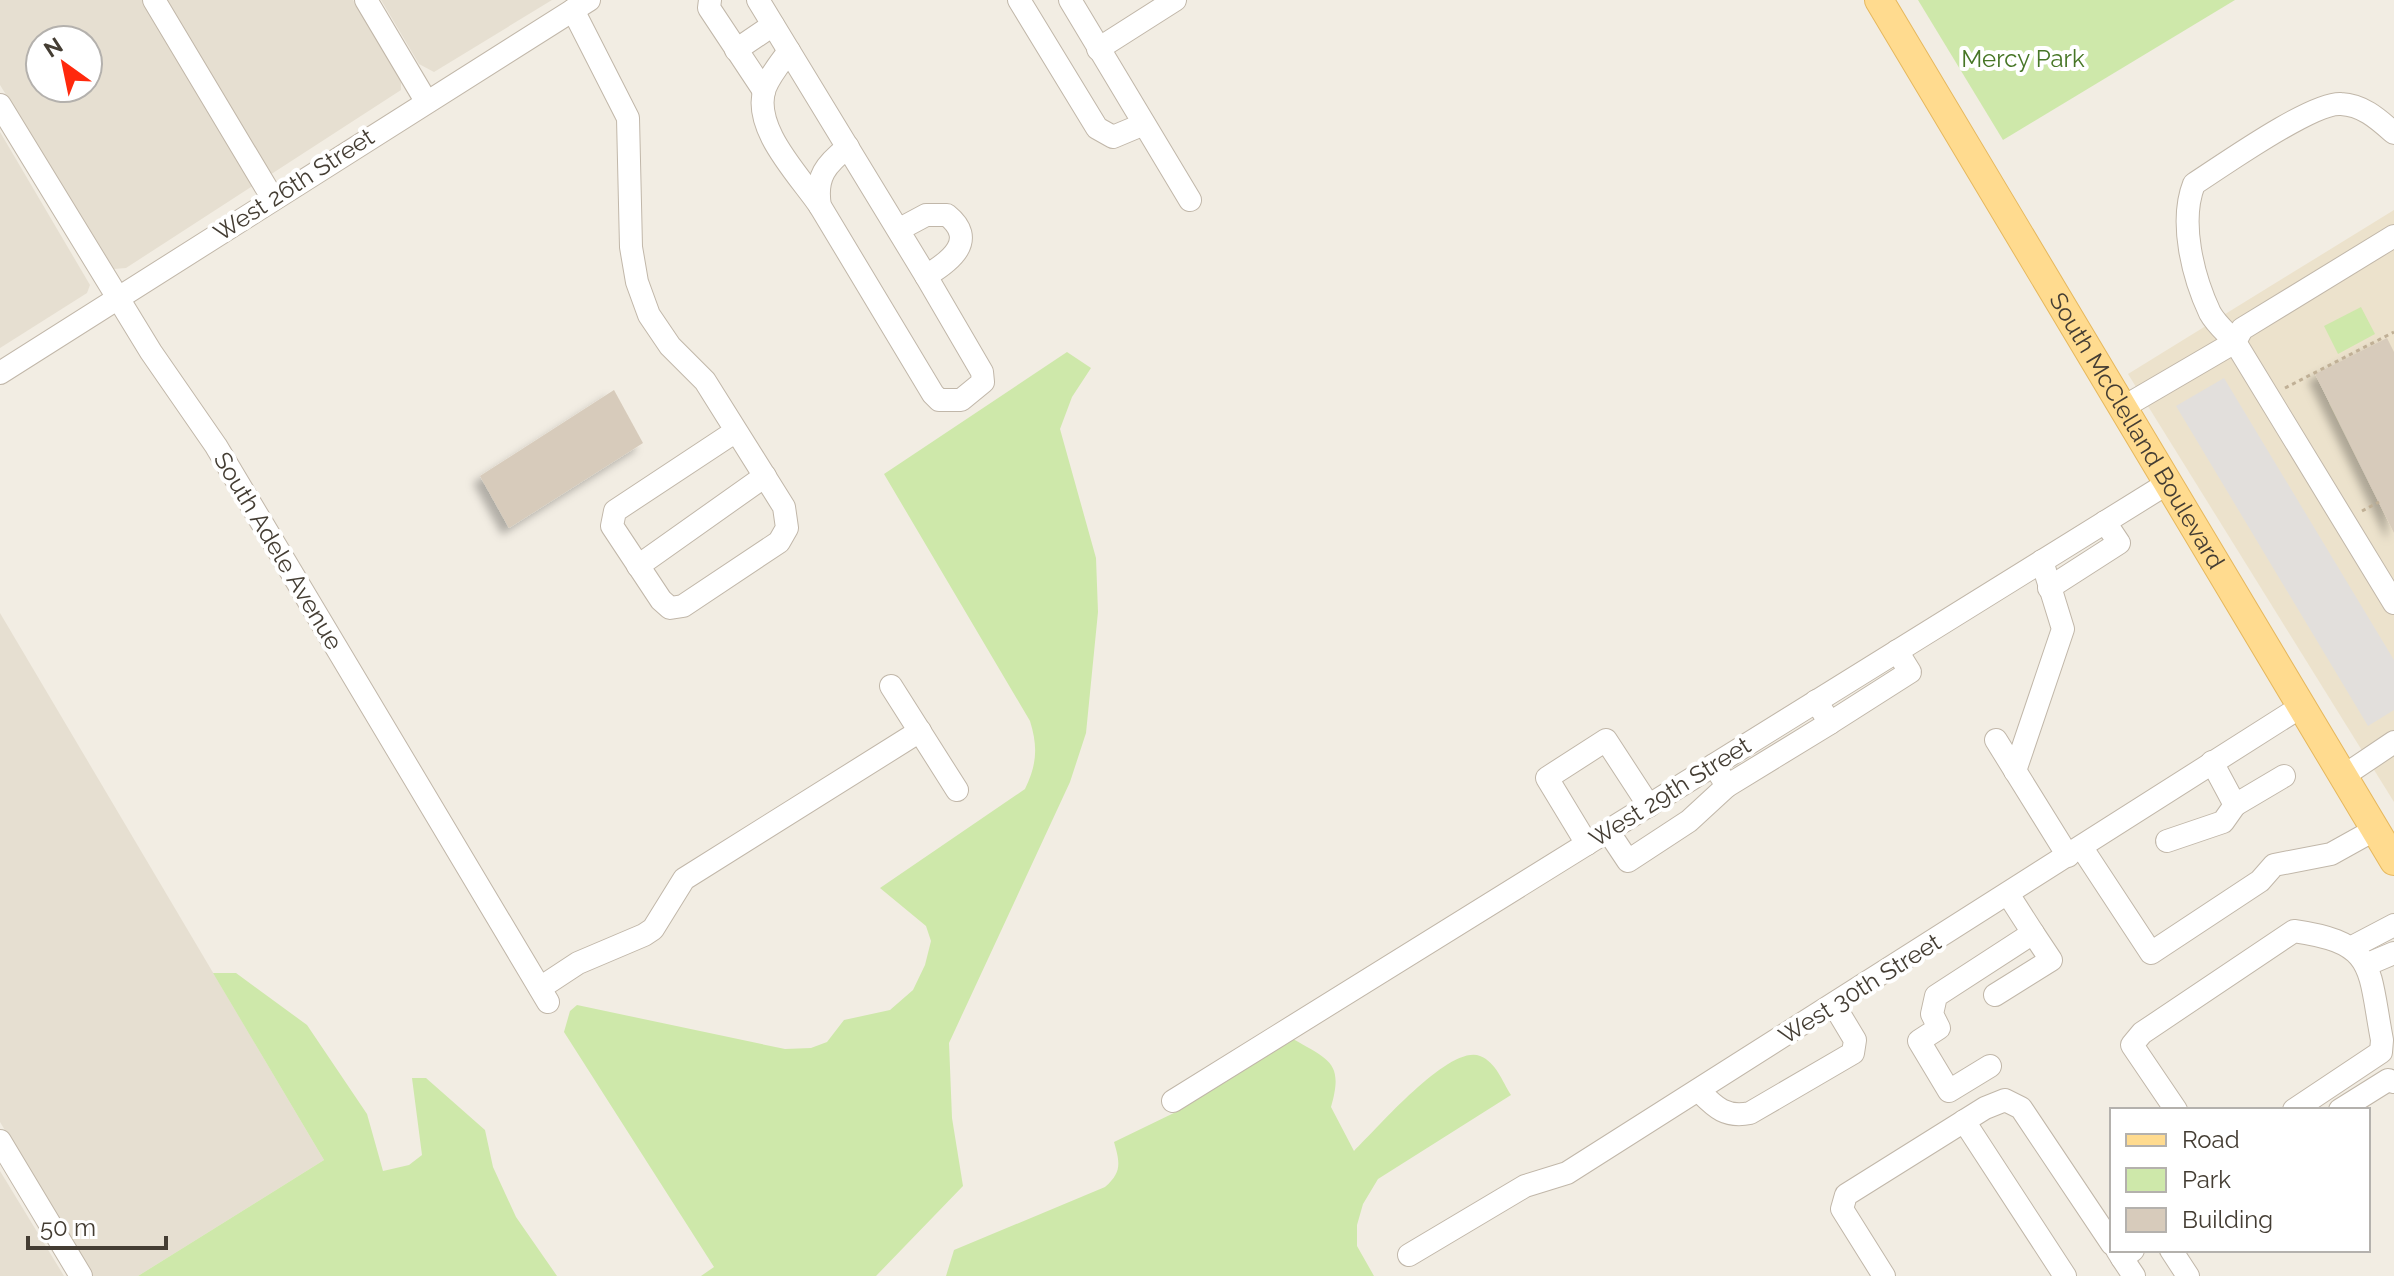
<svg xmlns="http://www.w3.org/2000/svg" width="2394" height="1276" viewBox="0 0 2394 1276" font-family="Raleway,sans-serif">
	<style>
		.residential { fill: #e6dfd1; fill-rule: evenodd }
		.education { fill: #ece2cc }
		.green { fill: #cee8aa }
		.parking { fill: #e2dfdc }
		.building { fill: #d7cbbb; filter: url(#shadow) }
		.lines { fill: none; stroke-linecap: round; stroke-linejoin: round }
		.minor-casing { stroke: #c1b7a9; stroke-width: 24 }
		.major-casing { stroke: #e6b85d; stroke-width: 30 }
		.path { stroke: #c0b096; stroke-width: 3; stroke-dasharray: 4 4; stroke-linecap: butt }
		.minor { stroke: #fff; stroke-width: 22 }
		.major { stroke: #ffdb8f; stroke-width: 28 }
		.labels { text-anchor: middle; stroke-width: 8; stroke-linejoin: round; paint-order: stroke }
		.park-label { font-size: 24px; fill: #477626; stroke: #fff }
		.street-label { font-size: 24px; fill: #443d33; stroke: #fff }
	</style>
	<defs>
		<filter id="shadow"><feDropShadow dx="-7" dy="7" stdDeviation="4" flood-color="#0004"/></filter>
	</defs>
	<rect width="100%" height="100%" fill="#f2ede3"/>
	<g class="residential">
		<path d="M 0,0 L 353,0 L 401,80 L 401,90 L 126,268 L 114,269 L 0,85 ZM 40,40 L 88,40 L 88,88 L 40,88 Z"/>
		<path d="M 381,0 L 552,0 L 434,72 L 419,64 Z"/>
		<path d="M 0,132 L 90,285 L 87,293 L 0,348 Z"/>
		<path d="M 0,613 L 324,1160 L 138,1276 L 93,1276 L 0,1122 Z"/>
		<path d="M 0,1171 L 64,1276 L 0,1276 Z"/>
	</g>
	<path class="education" d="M 2394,210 L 2394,802 L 2128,374 Z"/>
	<g class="green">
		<path d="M 1918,0 L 2235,0 L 2003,140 Z"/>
		<path d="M 2361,307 L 2375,334 L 2338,354 L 2324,326 Z"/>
		<path d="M 1067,352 L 1091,368 L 1072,397 L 1060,429 L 1096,558 L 1098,612 L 1086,733 L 1070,782 L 949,1043 L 952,1118 L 963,1186 L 876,1276 L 701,1276 L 714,1267 L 564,1032 L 570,1011 L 577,1005 L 785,1049 L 811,1048 L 827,1042 L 844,1020 L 890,1010 L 913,990 L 925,965 L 931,941 L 926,926 L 880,888 L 1025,789 C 1037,764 1038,747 1030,721 L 884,474 Z"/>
		<path d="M 213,973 L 236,973 L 307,1025 L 367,1114 L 383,1171 L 409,1165 L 422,1155 L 412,1078 L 426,1078 L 485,1130 L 493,1167 L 516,1217 L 557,1276 L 138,1276 L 324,1160 Z"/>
		<path d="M 1293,1039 C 1329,1060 1344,1062 1331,1107 L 1354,1151 C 1377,1129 1449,1044 1480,1056 C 1496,1062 1502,1081 1511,1095 L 1378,1179 L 1363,1204 L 1357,1225 L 1357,1246 L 1374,1276 L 946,1276 L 954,1250 L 1105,1187 C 1122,1172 1120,1163 1114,1142 L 1178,1111 Z"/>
	</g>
	<path class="parking" d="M 2224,378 L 2394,660 L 2394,710 L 2368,726 L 2176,406 Z"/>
	<g class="building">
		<path d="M 2387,338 L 2394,352 L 2394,533 L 2315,374 Z"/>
		<path d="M 614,390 L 643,443 L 509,528 L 480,476 Z"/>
	</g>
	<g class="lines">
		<defs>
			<g id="minor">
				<path d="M 154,0 L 273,199"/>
				<path d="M 366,0 L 426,101"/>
				<path d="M 710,0 L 709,8 L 764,91"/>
				<path d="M 758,0 L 789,51 L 926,276 C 951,261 978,240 947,215 L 926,215 L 898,230"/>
				<path d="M 1019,0 L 1097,128 L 1113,137 L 1144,124"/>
				<path d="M 1070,0 L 1190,200"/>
				<path d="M 573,10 L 628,118 L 631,247 L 637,282 L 649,315 L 670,346 L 705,381 L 784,507 L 787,528 L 779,542 L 683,606 L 670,608 L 661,600 L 612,526 L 615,511 L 736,431"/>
				<path d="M 1098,49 L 1175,0"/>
				<path d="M 736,50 L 773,25"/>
				<path d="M 789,51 C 781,62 770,75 765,88 C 751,128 800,176 820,206"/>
				<path d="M 0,105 L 151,352 L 216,446 L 548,1002"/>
				<path d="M 2394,133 C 2378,119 2363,105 2341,104 C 2312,102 2222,166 2194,184 C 2179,222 2193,277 2210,313 C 2216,324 2227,333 2235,342 L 2242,329 L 2394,236"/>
				<path d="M 848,147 C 826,164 815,177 820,206 L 933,394 L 939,400 L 961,400 L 983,382 L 982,372 L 926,276"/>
				<path d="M 0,373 L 589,0"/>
				<path d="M 2122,408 L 2235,342 L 2394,603"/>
				<path d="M 638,566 L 765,476"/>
				<path d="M 2049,588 L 2119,543 L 2105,522"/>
				<path d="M 891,686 L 957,790"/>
				<path d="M 1830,723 L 1910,672 L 1897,651"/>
				<path d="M 1996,740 L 2068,856"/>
				<path d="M 2212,762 L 2235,805 L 2284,776"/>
				<path d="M 2015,771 L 2063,629 L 2042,561"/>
				<path d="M 2345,775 L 2394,742"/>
				<path d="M 1727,786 L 1830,723 L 1816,701"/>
				<path d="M 1608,831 L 1628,861 L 1689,821 L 1727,786 L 1714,765"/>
				<path d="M 2167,841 L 2223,822 L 2235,805"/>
				<path d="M 1587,844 L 1547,778 L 1606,740 L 1649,806"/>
				<path d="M 2082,848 L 2151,953 L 2260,881 L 2274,865 L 2331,854 L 2376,829"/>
				<path d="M 2354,946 L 2394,925"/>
				<path d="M 2368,964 L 2394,953"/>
				<path d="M 540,988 L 578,963 L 644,935 L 653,929 L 684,879 L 920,731"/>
				<path d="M 1995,995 L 2051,960 L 2033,933"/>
				<path d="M 1990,1066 L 1949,1091 L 1919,1041 L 1939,1028 L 1932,1014 L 1936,996 L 2033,933 L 2008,894"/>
				<path d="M 1699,1091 C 1715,1107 1725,1118 1750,1113 L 1853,1053 L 1855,1040 L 1834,1005"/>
				<path d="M 1173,1101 L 2168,483"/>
				<path d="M 2176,1110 L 2132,1045 L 2142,1033 L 2294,931 C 2377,943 2368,967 2382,1040 L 2381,1052 L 2294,1110"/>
				<path d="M 2340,1110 L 2388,1080 L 2394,1082"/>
				<path d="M 1964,1121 L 2065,1276"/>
				<path d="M 0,1141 L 81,1276"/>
				<path d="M 2117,1250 L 2122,1258 L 2133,1250"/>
				<path d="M 2171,1250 L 2188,1276"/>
				<path d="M 1409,1255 L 1525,1186 L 1567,1173 L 2302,706"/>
				<path d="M 2122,1258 L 2134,1276"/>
				<path d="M 1884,1276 L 1842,1209 L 1846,1195 L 1985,1108 L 2005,1100 L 2021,1108 L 2112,1244"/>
			</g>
			<g id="major">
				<path id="s1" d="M 1879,0 L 2394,861"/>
			</g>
		</defs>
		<use href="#minor" class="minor-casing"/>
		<use href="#major" class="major-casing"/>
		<g class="path">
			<path d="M 2285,388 L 2394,332"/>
			<path d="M 2362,511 L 2379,502"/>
		</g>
		<use href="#minor" class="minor"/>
		<use href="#major" class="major"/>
	</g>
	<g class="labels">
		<g class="park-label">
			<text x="2023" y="67">Mercy Park</text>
		</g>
		<g class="street-label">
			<text transform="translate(294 185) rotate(-33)" y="8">West 26th Street</text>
			<text dy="8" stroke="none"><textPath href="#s1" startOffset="502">South McClelland Boulevard</textPath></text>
			<text transform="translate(278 551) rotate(59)" y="8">South Adele Avenue</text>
			<text transform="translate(1670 792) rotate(-32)" y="8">West 29th Street</text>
			<text transform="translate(1860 989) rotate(-32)" y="8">West 30th Street</text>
		</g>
	</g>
	<rect x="2110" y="1108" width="260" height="144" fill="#ffffff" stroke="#b4b1ad" stroke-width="2"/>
	<rect x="2126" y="1134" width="40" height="12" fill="#ffdb8f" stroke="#b4b1ad" stroke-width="2"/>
	<text x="2182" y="1148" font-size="24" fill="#443d33">Road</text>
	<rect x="2126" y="1168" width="40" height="24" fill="#cee8aa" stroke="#b4b1ad" stroke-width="2"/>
	<text x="2182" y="1188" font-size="24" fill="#443d33">Park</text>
	<rect x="2126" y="1208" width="40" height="24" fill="#d7cbbb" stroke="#b4b1ad" stroke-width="2"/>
	<text x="2182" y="1228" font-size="24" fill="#443d33">Building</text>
	<g transform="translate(64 64) rotate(327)"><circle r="38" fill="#ffffff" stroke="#b4b1ad" stroke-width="2"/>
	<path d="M0-6L14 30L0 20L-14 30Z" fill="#ff290d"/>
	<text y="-12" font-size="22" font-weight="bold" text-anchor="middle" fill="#443d33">N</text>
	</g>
	<path d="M28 1236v12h138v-12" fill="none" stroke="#443d33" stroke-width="4"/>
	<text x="40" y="1236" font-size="24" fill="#443d33" stroke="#ffffff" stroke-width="6" paint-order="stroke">50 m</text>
</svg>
